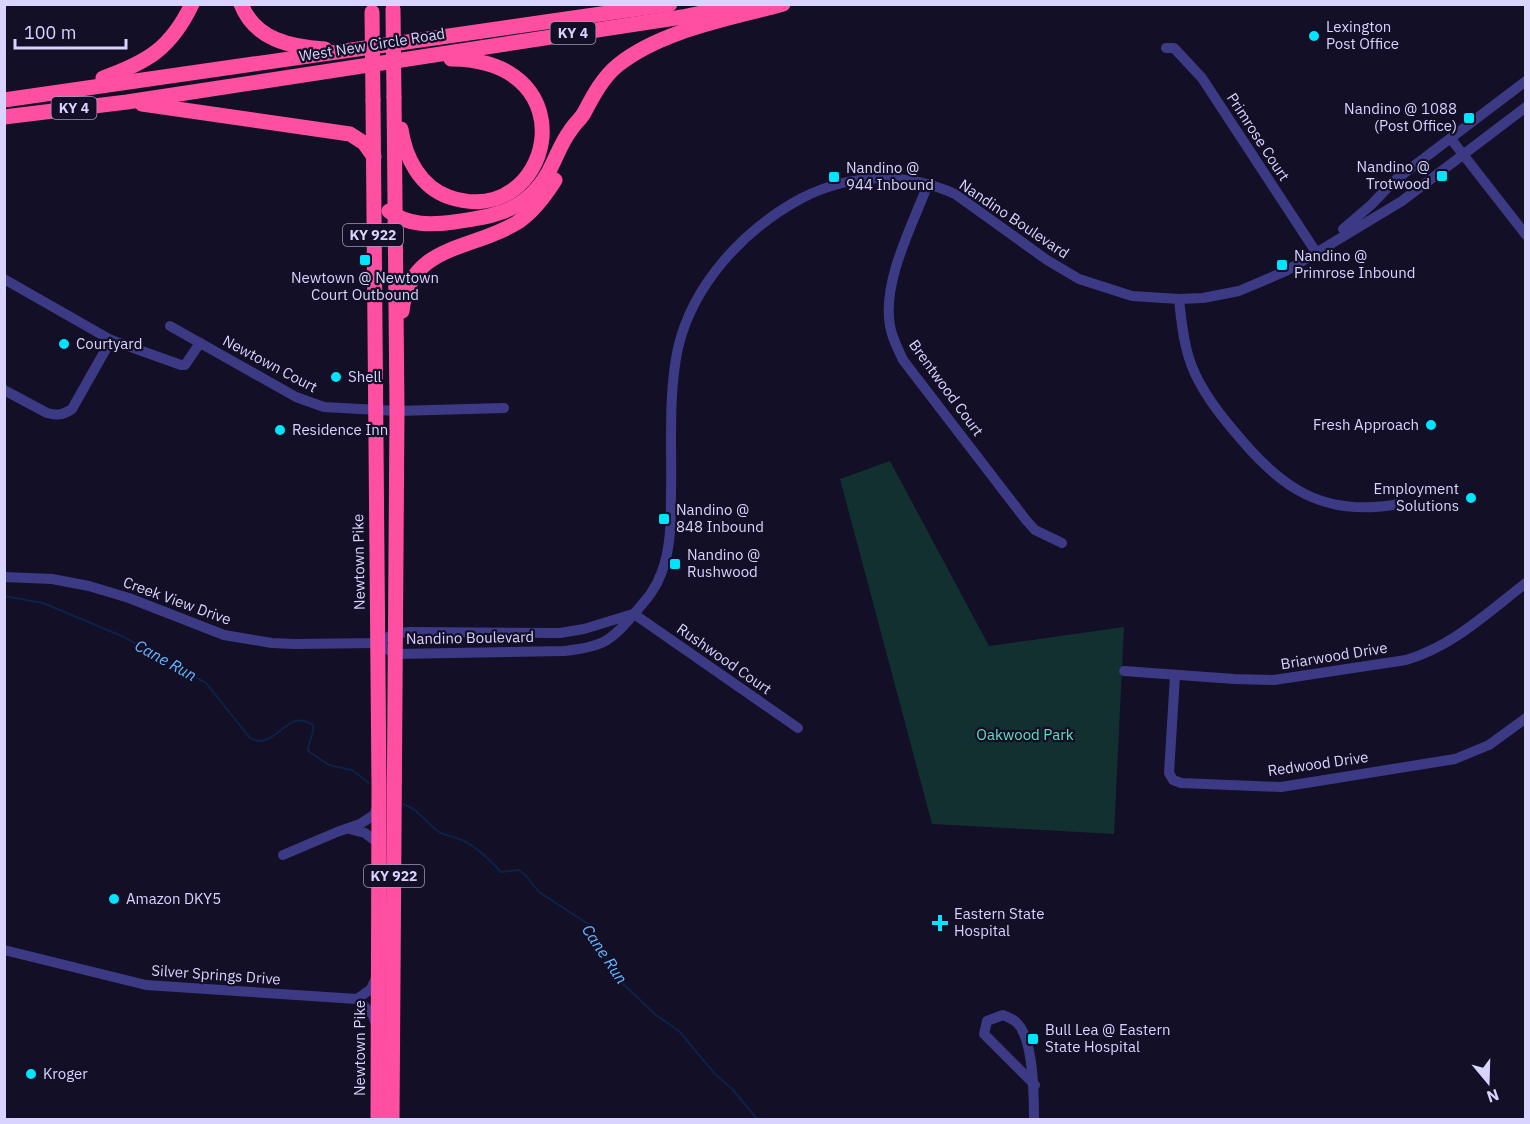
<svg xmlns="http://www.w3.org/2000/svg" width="1530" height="1124" viewBox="0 0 1530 1124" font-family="'IBM Plex Sans',sans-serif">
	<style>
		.green { fill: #12302f }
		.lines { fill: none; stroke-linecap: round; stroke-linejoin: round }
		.stream { stroke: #0c2248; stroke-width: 2 }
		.minor { stroke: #3d3a85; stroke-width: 10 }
		.highway { stroke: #ff4fa3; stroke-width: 15 }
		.highway-bridge { stroke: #ff4fa3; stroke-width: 15 }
		.poi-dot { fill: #00e5ff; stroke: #130f26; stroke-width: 2 }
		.labels { text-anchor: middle; stroke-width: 4.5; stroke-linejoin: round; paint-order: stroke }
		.shield { fill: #130f26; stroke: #9e99be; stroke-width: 1.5 }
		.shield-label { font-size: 14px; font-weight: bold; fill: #d9d4ff }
		.poi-label { font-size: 15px; fill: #d9d4ff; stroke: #130f26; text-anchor: start }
		.street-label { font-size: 15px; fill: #d9d4ff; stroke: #130f26 }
		.park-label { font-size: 15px; fill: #5fe0c0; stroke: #130f26 }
		.water-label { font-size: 16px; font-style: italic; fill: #62b6ff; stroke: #130f26 }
	</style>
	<rect width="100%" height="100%" fill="#130f26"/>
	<path class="green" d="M 890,461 L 989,646 L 1124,627 L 1114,834 L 932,824 L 840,479 Z"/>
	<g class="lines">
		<g class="stream">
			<path d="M 4,596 L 43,603 L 124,637 L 206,683 L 250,738 C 253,739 256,741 259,741 C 281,740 289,709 313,725 C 315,735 308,741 308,751 L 329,765 L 352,770 L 369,783"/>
			<path d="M 403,804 C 420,809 426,825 441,833 C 448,836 456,837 464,841 C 478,848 490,860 501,872 L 519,870 L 527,877 L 539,892 L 588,924 L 604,948 L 607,961 L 620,981 L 656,1015 L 679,1031 L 715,1074 L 732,1089 L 758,1120"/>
		</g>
		<g class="minor">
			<path d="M 1166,48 L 1174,48 L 1202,78 L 1316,252"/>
			<path d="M 1451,139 L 1526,235"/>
			<path d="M 928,184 C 912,226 882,282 890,326 C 892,338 898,349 903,360 L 1026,520 L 1035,530 L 1062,543"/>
			<path d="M 1343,229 L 1371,205 L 1394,181 L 1526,81"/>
			<path d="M 4,279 L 111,340 L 181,365 L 185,365 L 200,343"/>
			<path d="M 1179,299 C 1181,319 1183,339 1189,358 C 1197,385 1216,410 1234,431 C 1281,488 1322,518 1399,504"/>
			<path d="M 170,326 L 296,397 L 324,407 L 397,411 L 504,408"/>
			<path d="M 4,390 L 47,413 C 57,416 63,415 72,409 L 111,340"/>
			<path d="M 4,577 L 52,579 L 89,586 L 129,598 L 224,635 L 272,643 L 295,644 L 377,643 L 395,633 L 410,632 L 560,633 L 584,629 L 633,614"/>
			<path d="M 634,614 L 798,728"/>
			<path d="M 377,643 L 395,654 L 564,651 C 600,647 610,643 633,615 C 644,602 655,591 661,574 C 671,549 671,521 671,494 C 672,446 668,395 678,348 C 693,284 744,229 802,198 C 851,173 905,172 955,194 L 1047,260 L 1079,279 L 1132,296 L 1179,299 L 1203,298 L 1239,291 L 1286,271 L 1402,201 L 1526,107"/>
			<path d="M 1124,671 L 1234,679 L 1274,680 L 1406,660 C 1453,646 1487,613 1526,583"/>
			<path d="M 1175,676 L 1169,773 L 1173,780 L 1181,783 L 1281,787 L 1455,759 L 1489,745 L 1526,718"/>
			<path d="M 349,829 L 365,833 L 378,843"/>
			<path d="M 283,855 L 337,832 L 360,824 L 374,815 L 378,805"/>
			<path d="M 4,950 L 146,985 L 357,999 L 373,1015 L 376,1025"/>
			<path d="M 357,999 L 371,989 L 376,978"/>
			<path d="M 1034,1120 C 1034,1097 1034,1037 1016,1022 C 1013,1019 1007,1017 1003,1015 L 987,1021 L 984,1034 L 1035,1085"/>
		</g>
		<g class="highway">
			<path d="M 241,4 C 255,40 291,47 325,49"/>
			<path d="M 103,78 C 148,62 171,48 192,4"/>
			<path d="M 4,100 L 670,4"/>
			<path d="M 373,100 L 379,788 L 378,1120"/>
			<path d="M 142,104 L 350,134 L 364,143 L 374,157"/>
			<path d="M 4,117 L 127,102 L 682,17 L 745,4"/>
			<path d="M 401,129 C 405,157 420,187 449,197 C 551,232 593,60 451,59"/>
			<path d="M 389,211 C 408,226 432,225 454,222 C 496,216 527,211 549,171 C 556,158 561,143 570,131 C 574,124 580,120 584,113 C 593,96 603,77 618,65 C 662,30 729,19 783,4"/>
			<path d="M 402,311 C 410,243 472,251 518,222 C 534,211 545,196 555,180"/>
			<path d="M 392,1120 L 397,411 L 394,97"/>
		</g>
		<g class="highway-bridge">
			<path d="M 393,9 L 394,97"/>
			<path d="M 372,12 L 373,100"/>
		</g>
	</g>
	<g class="poi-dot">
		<circle cx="1314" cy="36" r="6"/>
		<rect x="1463" y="112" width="12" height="12" rx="3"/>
		<rect x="1436" y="170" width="12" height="12" rx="3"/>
		<rect x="828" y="171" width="12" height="12" rx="3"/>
		<rect x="359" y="254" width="12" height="12" rx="3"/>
		<rect x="1276" y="259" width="12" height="12" rx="3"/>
		<circle cx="64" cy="344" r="6"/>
		<circle cx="336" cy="377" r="6"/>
		<circle cx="1431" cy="425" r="6"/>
		<circle cx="280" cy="430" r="6"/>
		<circle cx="1471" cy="498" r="6"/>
		<rect x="658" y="513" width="12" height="12" rx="3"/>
		<rect x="669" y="558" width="12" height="12" rx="3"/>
		<circle cx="114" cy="899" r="6"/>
		<path d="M937 914h6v6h6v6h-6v6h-6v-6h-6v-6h6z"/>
		<rect x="1027" y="1033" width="12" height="12" rx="3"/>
		<circle cx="31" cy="1074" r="6"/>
	</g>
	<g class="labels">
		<g class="shield">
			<rect x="550.5" y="22" width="45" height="22" rx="4.5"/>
			<rect x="51.5" y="97" width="45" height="22" rx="4.5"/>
			<rect x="343" y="224" width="60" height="22" rx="4.5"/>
			<rect x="364" y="865" width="60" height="22" rx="4.5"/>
		</g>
		<g class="shield-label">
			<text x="573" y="38">KY 4</text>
			<text x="74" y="113">KY 4</text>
			<text x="373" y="240">KY 922</text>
			<text x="394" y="881">KY 922</text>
		</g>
		<g class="poi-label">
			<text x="1326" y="32">Lexington<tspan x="1326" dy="17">Post Office</tspan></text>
			<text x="1457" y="114" text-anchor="end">Nandino @ 1088<tspan x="1457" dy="17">(Post Office)</tspan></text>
			<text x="1430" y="172" text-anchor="end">Nandino @<tspan x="1430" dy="17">Trotwood</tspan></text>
			<text x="846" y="173">Nandino @<tspan x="846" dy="17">944 Inbound</tspan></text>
			<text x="1294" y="261">Nandino @<tspan x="1294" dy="17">Primrose Inbound</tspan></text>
			<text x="365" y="283" text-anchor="middle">Newtown @ Newtown<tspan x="365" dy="17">Court Outbound</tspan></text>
			<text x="76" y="349">Courtyard</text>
			<text x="348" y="382">Shell</text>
			<text x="1419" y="430" text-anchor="end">Fresh Approach</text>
			<text x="292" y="435">Residence Inn</text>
			<text x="1459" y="494" text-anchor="end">Employment<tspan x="1459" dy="17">Solutions</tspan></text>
			<text x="676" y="515">Nandino @<tspan x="676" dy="17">848 Inbound</tspan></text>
			<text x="687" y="560">Nandino @<tspan x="687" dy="17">Rushwood</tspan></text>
			<text x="126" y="904">Amazon DKY5</text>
			<text x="954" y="919">Eastern State<tspan x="954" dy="17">Hospital</tspan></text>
			<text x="1045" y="1035">Bull Lea @ Eastern<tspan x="1045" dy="17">State Hospital</tspan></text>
			<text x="43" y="1079">Kroger</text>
		</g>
		<g class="street-label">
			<text transform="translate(372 45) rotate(-9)" y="5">West New Circle Road</text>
			<text transform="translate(1258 137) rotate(57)" y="5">Primrose Court</text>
			<text transform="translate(1014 219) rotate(34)" y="5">Nandino Boulevard</text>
			<text transform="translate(270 364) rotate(28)" y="5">Newtown Court</text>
			<text transform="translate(946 388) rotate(54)" y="5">Brentwood Court</text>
			<text transform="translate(359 562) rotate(-91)" y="5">Newtown Pike</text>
			<text transform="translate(177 601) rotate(20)" y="5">Creek View Drive</text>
			<text transform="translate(470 638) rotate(-1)" y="5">Nandino Boulevard</text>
			<text transform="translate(1334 656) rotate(-9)" y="5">Briarwood Drive</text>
			<text transform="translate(724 659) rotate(35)" y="5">Rushwood Court</text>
			<text transform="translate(1318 764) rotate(-8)" y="5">Redwood Drive</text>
			<text transform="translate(216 975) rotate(4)" y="5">Silver Springs Drive</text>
			<text transform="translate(360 1048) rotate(-90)" y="5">Newtown Pike</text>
		</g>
		<g class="park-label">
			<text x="1025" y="740">Oakwood Park</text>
		</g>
		<g class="water-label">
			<text transform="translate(166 660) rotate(29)" y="6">Cane Run</text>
			<text transform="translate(605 954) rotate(56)" y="6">Cane Run</text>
		</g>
	</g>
	<rect width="1530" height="1124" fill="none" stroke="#d9d4ff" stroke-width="12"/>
	<g transform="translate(1488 1082) rotate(161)" stroke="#130f26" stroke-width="4.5" paint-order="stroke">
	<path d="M0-4.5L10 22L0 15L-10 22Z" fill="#d9d4ff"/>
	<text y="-9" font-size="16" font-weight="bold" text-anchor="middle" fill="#d9d4ff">N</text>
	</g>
	<path d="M15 39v9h111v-9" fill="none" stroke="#d9d4ff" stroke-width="3"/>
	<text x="24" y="39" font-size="18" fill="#d9d4ff" stroke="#130f26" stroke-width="4.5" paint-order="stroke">100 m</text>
</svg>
